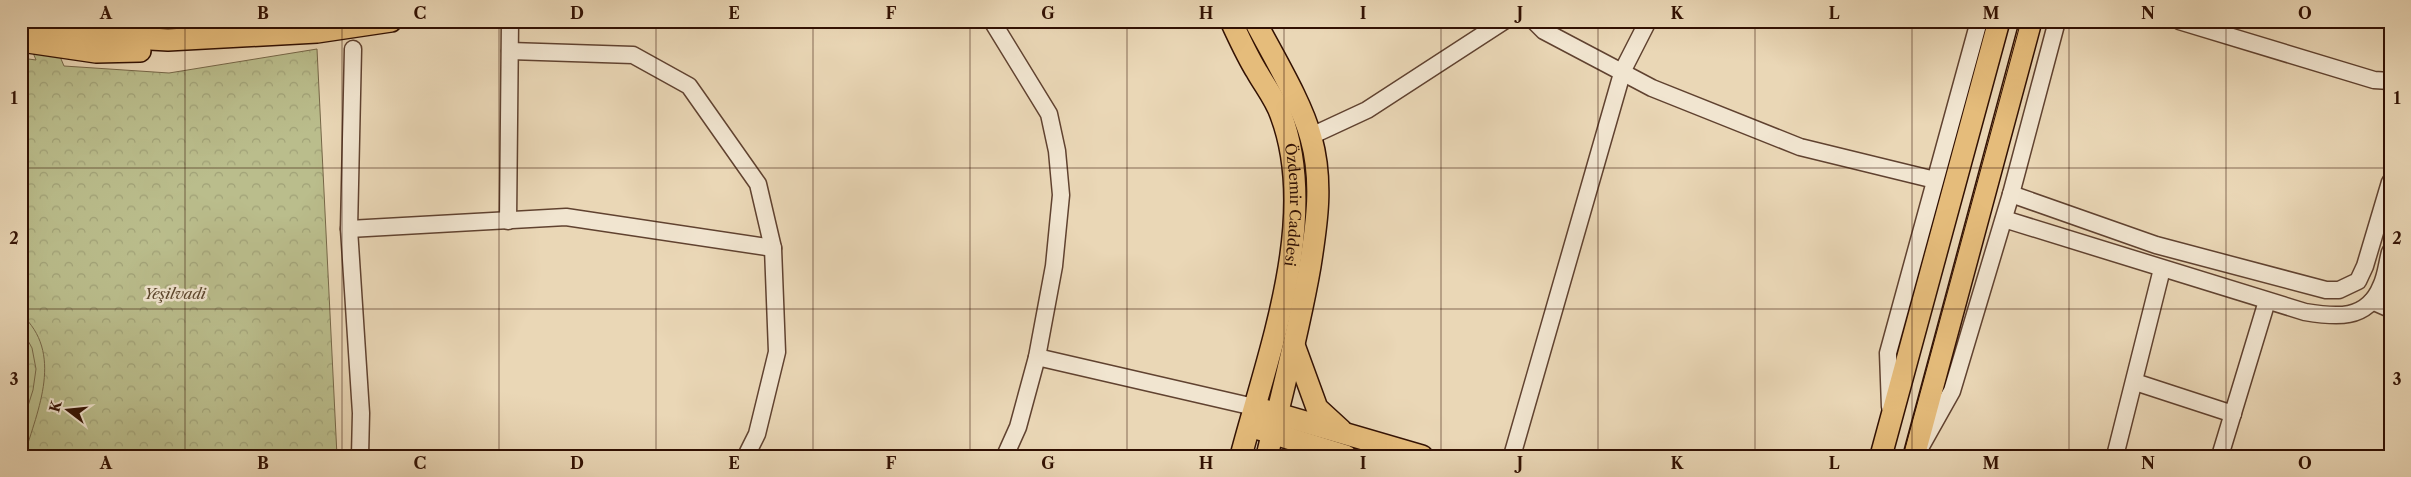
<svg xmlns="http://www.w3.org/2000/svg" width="2411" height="477" viewBox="0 0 2411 477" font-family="'Libre Caslon Text',serif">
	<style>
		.park { fill: url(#park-crowns); stroke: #766748 }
		.pitch { fill: #babd8c; stroke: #766748 }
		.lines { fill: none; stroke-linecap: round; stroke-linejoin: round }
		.minor-casing { stroke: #604230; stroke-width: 19 }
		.major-casing { stroke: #321103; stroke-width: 24 }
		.minor { stroke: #f1e5d0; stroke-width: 16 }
		.major { stroke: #e5bc7b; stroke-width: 21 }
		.tram { stroke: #321103; stroke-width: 1 }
		.grid { fill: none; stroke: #321103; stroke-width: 1; stroke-opacity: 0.55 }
		.labels { text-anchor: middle; stroke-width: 5; stroke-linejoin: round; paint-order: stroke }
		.street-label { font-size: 15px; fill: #321103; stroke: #f1e5d0 }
		.park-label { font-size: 15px; font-style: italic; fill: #5b452c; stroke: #f1e5d0 }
		.neatline { fill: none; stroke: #321103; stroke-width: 2 }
		.grid-label { font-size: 16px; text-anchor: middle; font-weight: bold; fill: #321103 }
	</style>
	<defs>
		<pattern id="park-crowns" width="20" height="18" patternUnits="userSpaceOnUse" patternTransform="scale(1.25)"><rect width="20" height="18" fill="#babd8c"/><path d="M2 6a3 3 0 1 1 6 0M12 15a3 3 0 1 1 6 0" fill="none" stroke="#a0a177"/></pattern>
	</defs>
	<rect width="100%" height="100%" fill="#ead7b6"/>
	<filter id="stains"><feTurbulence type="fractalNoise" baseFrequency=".004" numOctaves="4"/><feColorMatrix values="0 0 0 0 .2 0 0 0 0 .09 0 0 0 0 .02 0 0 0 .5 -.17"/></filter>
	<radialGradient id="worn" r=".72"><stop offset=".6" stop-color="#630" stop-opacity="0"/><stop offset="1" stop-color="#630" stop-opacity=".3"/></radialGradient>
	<path class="park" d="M 45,21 L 64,66 L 169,73 L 317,49 L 337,456 L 21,456 L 21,58 L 36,60 L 21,23 Z"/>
	<path class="pitch" d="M 21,314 C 64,353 38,409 24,456 L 21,456 L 21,428 L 33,390 L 36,369 L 32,348 L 21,328 Z"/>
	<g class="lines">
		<defs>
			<g id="minor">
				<path d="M 992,21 L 1049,114 L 1057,151 L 1061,195 L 1054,266 L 1037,357"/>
				<path d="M 1534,21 L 1544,31 L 1652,88 L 1800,147 L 1935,180"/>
				<path d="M 2179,21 L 2374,80 L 2390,81"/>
				<path d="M 353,49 L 349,229 L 361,413 L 360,456"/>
				<path d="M 510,51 L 633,55 L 689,86 L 758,184 L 773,248 L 777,352 L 757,434 L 746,456"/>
				<path d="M 1311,136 L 1367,110 L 1504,21"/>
				<path d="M 2011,194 L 2156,245 L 2326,290 L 2339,290 L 2358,281 L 2365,266 L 2390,182"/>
				<path d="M 2004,219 L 2305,312 C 2335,317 2367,321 2381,286 C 2386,276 2387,263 2390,252"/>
				<path d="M 508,221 L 510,21"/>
				<path d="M 349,229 L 566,217 L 773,248"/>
				<path d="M 2372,301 L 2390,309"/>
				<path d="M 2135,382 L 2233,414"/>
				<path d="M 1890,407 L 1888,353 L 1979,21"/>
				<path d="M 1920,448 L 1952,391 L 2011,194 L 2057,21"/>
				<path d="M 1005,456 L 1018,427 L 1037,357 L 1254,407"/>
				<path d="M 1512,456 L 1623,70 L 1648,21"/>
				<path d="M 2115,456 L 2162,269"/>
				<path d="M 2220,456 L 2267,301"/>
			</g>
			<g id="major">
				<path id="s1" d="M 1231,21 C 1239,38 1247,56 1257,72 C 1265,86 1276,100 1281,115 C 1320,219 1268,353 1241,456"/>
				<path d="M 1255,21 C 1273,56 1301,101 1311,138 C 1323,181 1317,222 1310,266 C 1299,330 1282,393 1267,456"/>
				<path d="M 21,22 L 97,36 L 168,40 L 317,32 L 391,21"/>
				<path d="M 21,41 L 96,52 L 140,51"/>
				<path d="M 1294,345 L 1317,408 L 1341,430"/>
				<path d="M 1264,410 L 1422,456"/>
				<path d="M 1259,429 L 1346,456"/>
				<path d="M 1881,456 L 1999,21"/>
				<path d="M 1914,456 L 2031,21"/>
			</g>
		</defs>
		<use href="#minor" class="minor-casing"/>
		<use href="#major" class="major-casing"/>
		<use href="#minor" class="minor"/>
		<use href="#major" class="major"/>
		<path class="tram" d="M 1903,456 L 2021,21"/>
	</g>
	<path class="grid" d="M 185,21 L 185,456M 342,21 L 342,456M 499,21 L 499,456M 656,21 L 656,456M 813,21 L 813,456M 970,21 L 970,456M 1127,21 L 1127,456M 1284,21 L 1284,456M 1441,21 L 1441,456M 1598,21 L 1598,456M 1755,21 L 1755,456M 1912,21 L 1912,456M 2069,21 L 2069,456M 2226,21 L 2226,456M 21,168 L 2390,168M 21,309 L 2390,309"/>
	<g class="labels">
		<g class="street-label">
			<text dy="5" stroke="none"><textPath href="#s1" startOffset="198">Özdemir Caddesi</textPath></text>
		</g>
		<g class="park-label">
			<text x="175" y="299">Yeşilvadi</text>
		</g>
	</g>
	<rect width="2411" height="477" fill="none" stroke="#ead7b6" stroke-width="55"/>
	<g transform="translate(68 410) rotate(286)" stroke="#f1e5d0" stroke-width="4" paint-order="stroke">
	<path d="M0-4L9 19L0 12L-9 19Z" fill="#321103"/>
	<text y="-8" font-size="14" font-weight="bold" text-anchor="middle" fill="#321103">K</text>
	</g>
	<rect x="28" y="28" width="2356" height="422" class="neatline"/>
	<g class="grid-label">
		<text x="106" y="19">A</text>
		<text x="263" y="19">B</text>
		<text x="420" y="19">C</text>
		<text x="577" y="19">D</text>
		<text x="734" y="19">E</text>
		<text x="891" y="19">F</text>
		<text x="1048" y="19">G</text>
		<text x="1206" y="19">H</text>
		<text x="1363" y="19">I</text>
		<text x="1520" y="19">J</text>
		<text x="1677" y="19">K</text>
		<text x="1834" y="19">L</text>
		<text x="1991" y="19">M</text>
		<text x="2148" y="19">N</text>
		<text x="2305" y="19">O</text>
		<text x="14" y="104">1</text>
		<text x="2397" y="104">1</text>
		<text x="14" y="244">2</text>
		<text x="2397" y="244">2</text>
		<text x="14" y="385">3</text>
		<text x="2397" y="385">3</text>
		<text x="106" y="469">A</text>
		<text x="263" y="469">B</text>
		<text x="420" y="469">C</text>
		<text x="577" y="469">D</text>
		<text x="734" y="469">E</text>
		<text x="891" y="469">F</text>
		<text x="1048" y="469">G</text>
		<text x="1206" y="469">H</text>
		<text x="1363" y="469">I</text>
		<text x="1520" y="469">J</text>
		<text x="1677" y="469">K</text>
		<text x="1834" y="469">L</text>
		<text x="1991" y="469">M</text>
		<text x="2148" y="469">N</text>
		<text x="2305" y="469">O</text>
	</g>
	<rect width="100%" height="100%" filter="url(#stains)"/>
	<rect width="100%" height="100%" fill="url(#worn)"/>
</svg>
